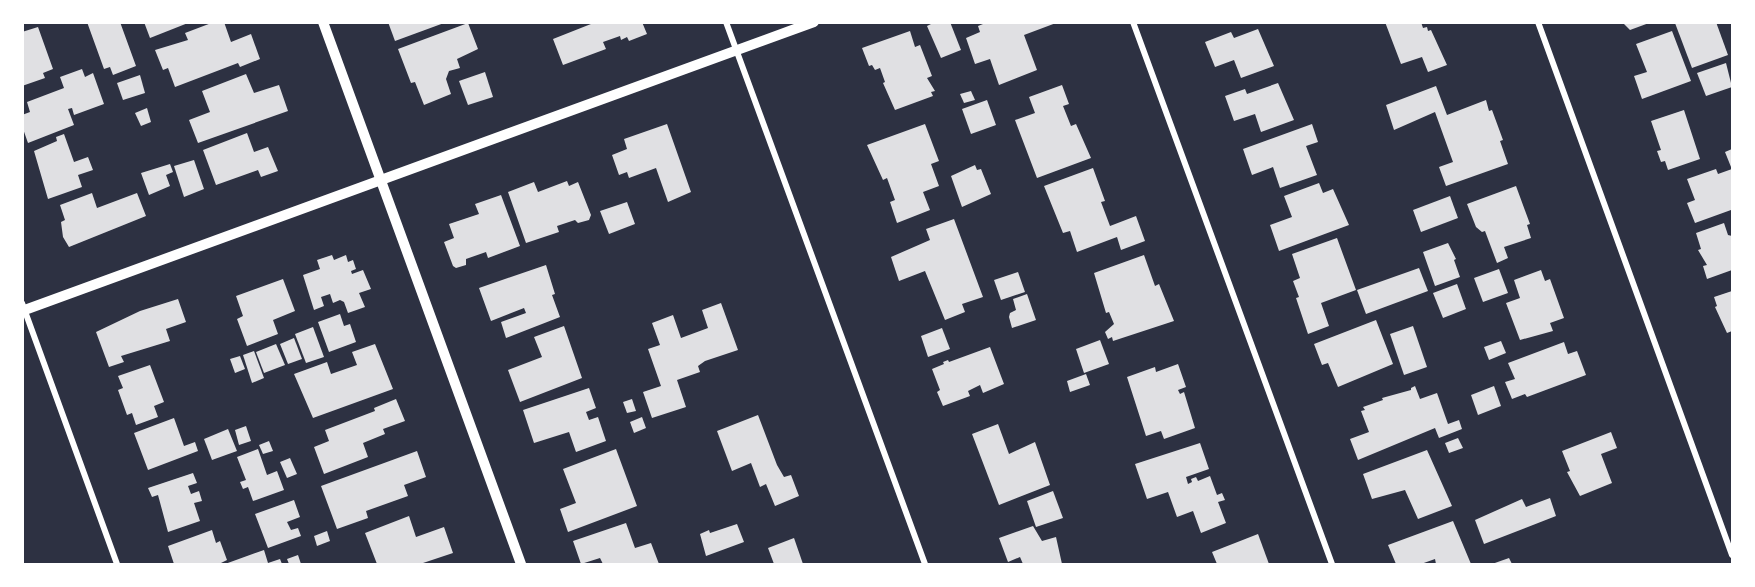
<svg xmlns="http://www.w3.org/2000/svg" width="1755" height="587" viewBox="0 0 1755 587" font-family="'IBM Plex Sans',sans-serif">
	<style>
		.building { fill: #e0e0e3 }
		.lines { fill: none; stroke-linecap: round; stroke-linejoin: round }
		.minor { stroke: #fff; stroke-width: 6 }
		.tertiary { stroke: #fff; stroke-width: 10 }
	</style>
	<rect width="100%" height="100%" fill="#2d3142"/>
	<g class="building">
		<path d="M 87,22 L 120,22 L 136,66 L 113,75 L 110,67 L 104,69 Z"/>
		<path d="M 144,22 L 188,22 L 188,23 L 150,38 Z"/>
		<path d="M 214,22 L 224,22 L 231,42 L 251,34 L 260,59 L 240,67 L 238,63 L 175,87 L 168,68 L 163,70 L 155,50 L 188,40 L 185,33 Z"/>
		<path d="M 388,22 L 444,22 L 444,23 L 395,41 Z"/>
		<path d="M 596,22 L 642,22 L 647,34 L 629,41 L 627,37 L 621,40 L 620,36 L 603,42 L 606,49 L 563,65 L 553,39 Z"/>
		<path d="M 935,22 L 950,22 L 961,50 L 941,58 L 927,26 Z"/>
		<path d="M 988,22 L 1056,22 L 1056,23 L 1024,35 L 1037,70 L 999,85 L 990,59 L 975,64 L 966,38 L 980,32 L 978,26 Z"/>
		<path d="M 1385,22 L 1421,22 L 1423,28 L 1427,27 L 1428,31 L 1431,30 L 1447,65 L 1428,72 L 1422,57 L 1401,64 Z"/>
		<path d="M 1622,22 L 1649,22 L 1649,23 L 1630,30 Z"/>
		<path d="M 1716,22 L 1728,55 L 1692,68 L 1675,23 Z"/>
		<path d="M 468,23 L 478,49 L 457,59 L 460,68 L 449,71 L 446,79 L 451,94 L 424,105 L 415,82 L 411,83 L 398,49 Z"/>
		<path d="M 38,27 L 53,69 L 43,73 L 45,78 L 22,86 L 22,32 Z"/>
		<path d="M 1258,29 L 1274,66 L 1241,78 L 1234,60 L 1215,67 L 1205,42 L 1231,32 L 1234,38 Z"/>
		<path d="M 910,31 L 915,47 L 920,45 L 932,76 L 927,78 L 935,91 L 931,92 L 933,96 L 895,110 L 883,83 L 885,82 L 880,68 L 875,70 L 872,65 L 869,66 L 862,48 Z"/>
		<path d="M 1672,31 L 1691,81 L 1642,99 L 1634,76 L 1647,72 L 1636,44 Z"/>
		<path d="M 1726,63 L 1732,87 L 1706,96 L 1697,73 Z"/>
		<path d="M 82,69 L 85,77 L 93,73 L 104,104 L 74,115 L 72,108 L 68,109 L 74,125 L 28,143 L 22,126 L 22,115 L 30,112 L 27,102 L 64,88 L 60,77 Z"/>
		<path d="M 485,72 L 493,97 L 468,105 L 459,81 Z"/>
		<path d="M 246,74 L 254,93 L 279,85 L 288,111 L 198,143 L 189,120 L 210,112 L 202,91 Z"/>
		<path d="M 140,75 L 145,93 L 123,100 L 117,83 Z"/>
		<path d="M 1278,83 L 1294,120 L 1261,132 L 1255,114 L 1234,121 L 1225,96 L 1245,89 L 1247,94 Z"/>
		<path d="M 1062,85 L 1069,104 L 1063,106 L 1071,126 L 1076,124 L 1091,158 L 1037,178 L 1015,120 L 1035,113 L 1029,97 Z"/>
		<path d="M 1436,86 L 1447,115 L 1486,100 L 1489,111 L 1492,110 L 1503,140 L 1500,141 L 1508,164 L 1446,186 L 1439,167 L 1453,162 L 1435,112 L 1394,130 L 1386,105 Z"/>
		<path d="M 971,91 L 975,100 L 964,103 L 960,94 Z"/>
		<path d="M 987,100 L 996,125 L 971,134 L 962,109 Z"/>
		<path d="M 147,108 L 151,122 L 141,126 L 135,113 Z"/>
		<path d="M 1684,110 L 1700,159 L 1668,170 L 1665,161 L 1661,162 L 1657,151 L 1661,150 L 1651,121 Z"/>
		<path d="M 667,124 L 691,192 L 668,202 L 656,168 L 629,178 L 627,172 L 619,175 L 612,155 L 627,149 L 624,139 Z"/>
		<path d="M 925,124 L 939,161 L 931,164 L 939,186 L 923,192 L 930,210 L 897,223 L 890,202 L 895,200 L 887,178 L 883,180 L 867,145 Z"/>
		<path d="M 1312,124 L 1318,142 L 1306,146 L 1317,175 L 1280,188 L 1273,167 L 1252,175 L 1243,149 Z"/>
		<path d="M 247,133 L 254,152 L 268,147 L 278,171 L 261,177 L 258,170 L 216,185 L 203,150 Z"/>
		<path d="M 64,134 L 74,162 L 88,157 L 93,170 L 78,175 L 82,187 L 48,199 L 34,151 L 57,141 L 56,137 Z"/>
		<path d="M 1732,149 L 1732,167 L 1731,167 L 1725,152 Z"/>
		<path d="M 194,160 L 204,189 L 184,197 L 174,166 Z"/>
		<path d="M 170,164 L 173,172 L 166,175 L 170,186 L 149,195 L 141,173 Z"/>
		<path d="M 975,165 L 977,170 L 981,169 L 991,194 L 962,207 L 951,176 Z"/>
		<path d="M 1093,168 L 1105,201 L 1101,202 L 1110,226 L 1136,216 L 1145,241 L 1121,250 L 1117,237 L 1077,252 L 1070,231 L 1063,233 L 1044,186 Z"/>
		<path d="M 1716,169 L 1718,174 L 1732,169 L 1731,210 L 1695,223 L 1687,203 L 1695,200 L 1687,179 Z"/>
		<path d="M 567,181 L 569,186 L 578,182 L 591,215 L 589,220 L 578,223 L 575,220 L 557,226 L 559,232 L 526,243 L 508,192 L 534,182 L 538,192 Z"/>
		<path d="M 1319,183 L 1323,193 L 1333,189 L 1349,225 L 1279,251 L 1270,225 L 1292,217 L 1284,196 Z"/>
		<path d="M 1516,186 L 1530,224 L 1527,225 L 1531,238 L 1504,247 L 1508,258 L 1497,263 L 1485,231 L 1482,232 L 1476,227 L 1467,204 Z"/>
		<path d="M 92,193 L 97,208 L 137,193 L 146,216 L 69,247 L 63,237 L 61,222 L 65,220 L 60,205 Z"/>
		<path d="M 501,195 L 520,246 L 488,258 L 486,252 L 466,259 L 466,265 L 456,268 L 453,266 L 444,242 L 454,238 L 449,224 L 479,214 L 475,204 Z"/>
		<path d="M 1450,196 L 1458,218 L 1421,232 L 1413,210 Z"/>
		<path d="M 627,202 L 635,224 L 609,234 L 600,211 Z"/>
		<path d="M 954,219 L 983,297 L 962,304 L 965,312 L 945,320 L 925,271 L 899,281 L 891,257 L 930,240 L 926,229 Z"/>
		<path d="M 1724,223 L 1728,235 L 1732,236 L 1732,270 L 1707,279 L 1703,266 L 1707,265 L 1698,250 L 1701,249 L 1696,233 Z"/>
		<path d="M 1337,238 L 1356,290 L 1321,303 L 1329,326 L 1308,334 L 1296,298 L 1299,297 L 1293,281 L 1300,278 L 1292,254 Z"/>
		<path d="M 1448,243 L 1456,259 L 1454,260 L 1460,277 L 1435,286 L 1423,252 Z"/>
		<path d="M 332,255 L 334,260 L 346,255 L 348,262 L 353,260 L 356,269 L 351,271 L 352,274 L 363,270 L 371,289 L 359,293 L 365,307 L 348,313 L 344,302 L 340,300 L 333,303 L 330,294 L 321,297 L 324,306 L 314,310 L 303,275 L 320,269 L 317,260 Z"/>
		<path d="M 1144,255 L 1155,286 L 1159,284 L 1174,321 L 1113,341 L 1112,337 L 1108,339 L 1105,332 L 1114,324 L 1109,312 L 1106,313 L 1094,273 Z"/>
		<path d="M 546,265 L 555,294 L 552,295 L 560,317 L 506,338 L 501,322 L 526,313 L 524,308 L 491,321 L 479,288 Z"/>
		<path d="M 1419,268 L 1428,291 L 1366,314 L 1357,290 Z"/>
		<path d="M 1499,269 L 1508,293 L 1483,302 L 1474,278 Z"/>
		<path d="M 1541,270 L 1545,281 L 1550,279 L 1564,318 L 1550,323 L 1553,331 L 1520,340 L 1506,303 L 1520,298 L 1514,280 Z"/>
		<path d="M 1018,272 L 1025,292 L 1001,300 L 994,280 Z"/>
		<path d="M 283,279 L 295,311 L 273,320 L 278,334 L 247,346 L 237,319 L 243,316 L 236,296 Z"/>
		<path d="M 1457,284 L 1466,309 L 1443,318 L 1433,293 Z"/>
		<path d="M 1732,291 L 1732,331 L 1727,333 L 1715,307 L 1717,306 L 1714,297 Z"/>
		<path d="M 1027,294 L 1036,320 L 1012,328 L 1009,317 L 1010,313 L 1016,310 L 1013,299 Z"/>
		<path d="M 178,299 L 186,322 L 166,329 L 170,341 L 121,356 L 124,362 L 109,367 L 96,332 L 140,311 Z"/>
		<path d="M 721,303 L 738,350 L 705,361 L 698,366 L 700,372 L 677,380 L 686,407 L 652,418 L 643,392 L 661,386 L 648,349 L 660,345 L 652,323 L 673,315 L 681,338 L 708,328 L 702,310 Z"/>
		<path d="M 340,314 L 344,326 L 350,324 L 356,342 L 329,352 L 318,322 Z"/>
		<path d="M 1376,320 L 1393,364 L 1338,387 L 1328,363 L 1322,365 L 1314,344 Z"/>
		<path d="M 564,326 L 582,378 L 520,402 L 508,370 L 542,357 L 534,337 Z"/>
		<path d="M 1413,326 L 1427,367 L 1404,375 L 1390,334 Z"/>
		<path d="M 313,327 L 324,357 L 306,363 L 295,334 Z"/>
		<path d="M 942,328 L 950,349 L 928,357 L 921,336 Z"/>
		<path d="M 294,338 L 302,359 L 288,364 L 280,344 Z"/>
		<path d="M 1100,340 L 1109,364 L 1084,373 L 1076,349 Z"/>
		<path d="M 1501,341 L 1506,353 L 1489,360 L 1484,347 Z"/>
		<path d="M 1564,342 L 1568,354 L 1577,351 L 1586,375 L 1527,397 L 1525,394 L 1512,399 L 1505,382 L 1515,379 L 1508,363 Z"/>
		<path d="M 276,344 L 285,365 L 264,373 L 256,352 Z"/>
		<path d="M 375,344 L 393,389 L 313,418 L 294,374 L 327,362 L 331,374 L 357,365 L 352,352 Z"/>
		<path d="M 990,347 L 1004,384 L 983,393 L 980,385 L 968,391 L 970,396 L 943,406 L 937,392 L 940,390 L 932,369 L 944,364 L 943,362 L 948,360 L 949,362 Z"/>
		<path d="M 254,351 L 264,378 L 252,383 L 243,355 Z"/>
		<path d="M 240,356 L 245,369 L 235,373 L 230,359 Z"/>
		<path d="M 1178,364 L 1186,387 L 1178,390 L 1180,394 L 1184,392 L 1195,428 L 1164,439 L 1161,431 L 1146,436 L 1127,377 L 1155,367 L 1156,372 Z"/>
		<path d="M 150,365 L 164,402 L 154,406 L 158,417 L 136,425 L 132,413 L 127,415 L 118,390 L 123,388 L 118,376 Z"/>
		<path d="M 1086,374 L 1090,385 L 1070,392 L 1067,381 Z"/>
		<path d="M 1415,386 L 1420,399 L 1437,393 L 1448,424 L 1459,420 L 1462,429 L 1439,438 L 1435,428 L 1358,460 L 1350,439 L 1369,432 L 1361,411 L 1365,410 L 1363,407 L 1383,400 L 1382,398 L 1411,390 L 1411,388 Z"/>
		<path d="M 1494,386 L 1501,406 L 1478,415 L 1471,395 Z"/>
		<path d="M 589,388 L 596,408 L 586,412 L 589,420 L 598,417 L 606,441 L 576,452 L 569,432 L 534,443 L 523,410 Z"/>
		<path d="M 396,399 L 405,421 L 383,429 L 385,434 L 363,443 L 368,457 L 324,474 L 314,447 L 329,441 L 325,430 L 375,411 L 374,408 Z"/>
		<path d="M 632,399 L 636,411 L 627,413 L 623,402 Z"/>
		<path d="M 758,415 L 777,465 L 784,477 L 791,475 L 799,496 L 775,506 L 766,484 L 760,487 L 751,463 L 732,471 L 717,431 Z"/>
		<path d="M 642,417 L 646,428 L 634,433 L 630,422 Z"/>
		<path d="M 174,418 L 184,446 L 195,442 L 198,451 L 148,470 L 134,433 Z"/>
		<path d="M 998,424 L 1009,454 L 1035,442 L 1050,485 L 999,505 L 972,434 Z"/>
		<path d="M 246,426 L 251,441 L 239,445 L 235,430 Z"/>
		<path d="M 228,429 L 237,451 L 212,460 L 204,439 Z"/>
		<path d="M 1611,432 L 1617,448 L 1601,454 L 1612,483 L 1580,496 L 1567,472 L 1570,471 L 1562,451 Z"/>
		<path d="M 1458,438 L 1463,448 L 1449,453 L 1445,443 Z"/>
		<path d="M 269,441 L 273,451 L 263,454 L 259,445 Z"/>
		<path d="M 1200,443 L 1209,469 L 1186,477 L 1188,484 L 1192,482 L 1191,479 L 1196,477 L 1198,481 L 1210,476 L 1217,495 L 1222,493 L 1225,500 L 1218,502 L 1226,523 L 1201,533 L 1193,511 L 1177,517 L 1168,492 L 1147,499 L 1135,464 Z"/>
		<path d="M 258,449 L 267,475 L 277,471 L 284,490 L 253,501 L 248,487 L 243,489 L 240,482 L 246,480 L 237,457 Z"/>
		<path d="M 616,449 L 637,506 L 568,532 L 560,509 L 576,503 L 563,469 Z"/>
		<path d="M 1427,450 L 1452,506 L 1418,519 L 1405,490 L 1372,499 L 1363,474 Z"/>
		<path d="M 417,451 L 426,477 L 404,485 L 408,496 L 366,511 L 368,518 L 337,529 L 321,486 Z"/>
		<path d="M 290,458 L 297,474 L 287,478 L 280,462 Z"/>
		<path d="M 193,473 L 197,483 L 188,486 L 191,494 L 199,491 L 202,501 L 194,503 L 200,521 L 168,532 L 158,495 L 152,497 L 148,488 Z"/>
		<path d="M 1053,491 L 1063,518 L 1036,527 L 1027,501 Z"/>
		<path d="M 1550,498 L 1556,516 L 1484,544 L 1475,520 L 1522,499 L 1526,507 Z"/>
		<path d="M 294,500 L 300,517 L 287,522 L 291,530 L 298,528 L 301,536 L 268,548 L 255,514 Z"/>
		<path d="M 409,516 L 416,537 L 444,527 L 453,553 L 420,564 L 377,564 L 365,533 Z"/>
		<path d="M 1453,521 L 1471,564 L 1436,564 L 1435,559 L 1421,564 L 1396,564 L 1388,545 Z"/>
		<path d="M 626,523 L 635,548 L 651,543 L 659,564 L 603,564 L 600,558 L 581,564 L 573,541 Z"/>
		<path d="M 737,524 L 744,542 L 706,556 L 700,534 L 709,530 L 710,533 Z"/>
		<path d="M 1033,526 L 1042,541 L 1056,537 L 1062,564 L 1023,564 L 1020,557 L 1008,562 L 999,538 Z"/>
		<path d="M 212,530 L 216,543 L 220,541 L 227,560 L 219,564 L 174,564 L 168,546 Z"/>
		<path d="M 327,531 L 330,541 L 317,546 L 314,536 Z"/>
		<path d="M 1258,534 L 1269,564 L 1217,564 L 1212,552 Z"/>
		<path d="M 794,538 L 803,564 L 774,564 L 768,548 Z"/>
		<path d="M 264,550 L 268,563 L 280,559 L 282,564 L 225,564 Z"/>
		<path d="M 298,555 L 301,564 L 289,564 L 287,559 Z"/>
		<path d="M 1509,558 L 1512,564 L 1492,564 Z"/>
	</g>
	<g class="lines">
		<g class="minor">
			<path d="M 726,22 L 925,564"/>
			<path d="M 1133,22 L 1332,564"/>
			<path d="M 1538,22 L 1732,555"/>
			<path d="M 22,303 L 117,564"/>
		</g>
		<g class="tertiary">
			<path d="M 323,22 L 521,564"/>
			<path d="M 22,311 L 814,22"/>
		</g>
	</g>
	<rect width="1755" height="587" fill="none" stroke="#ffffff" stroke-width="48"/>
</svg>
